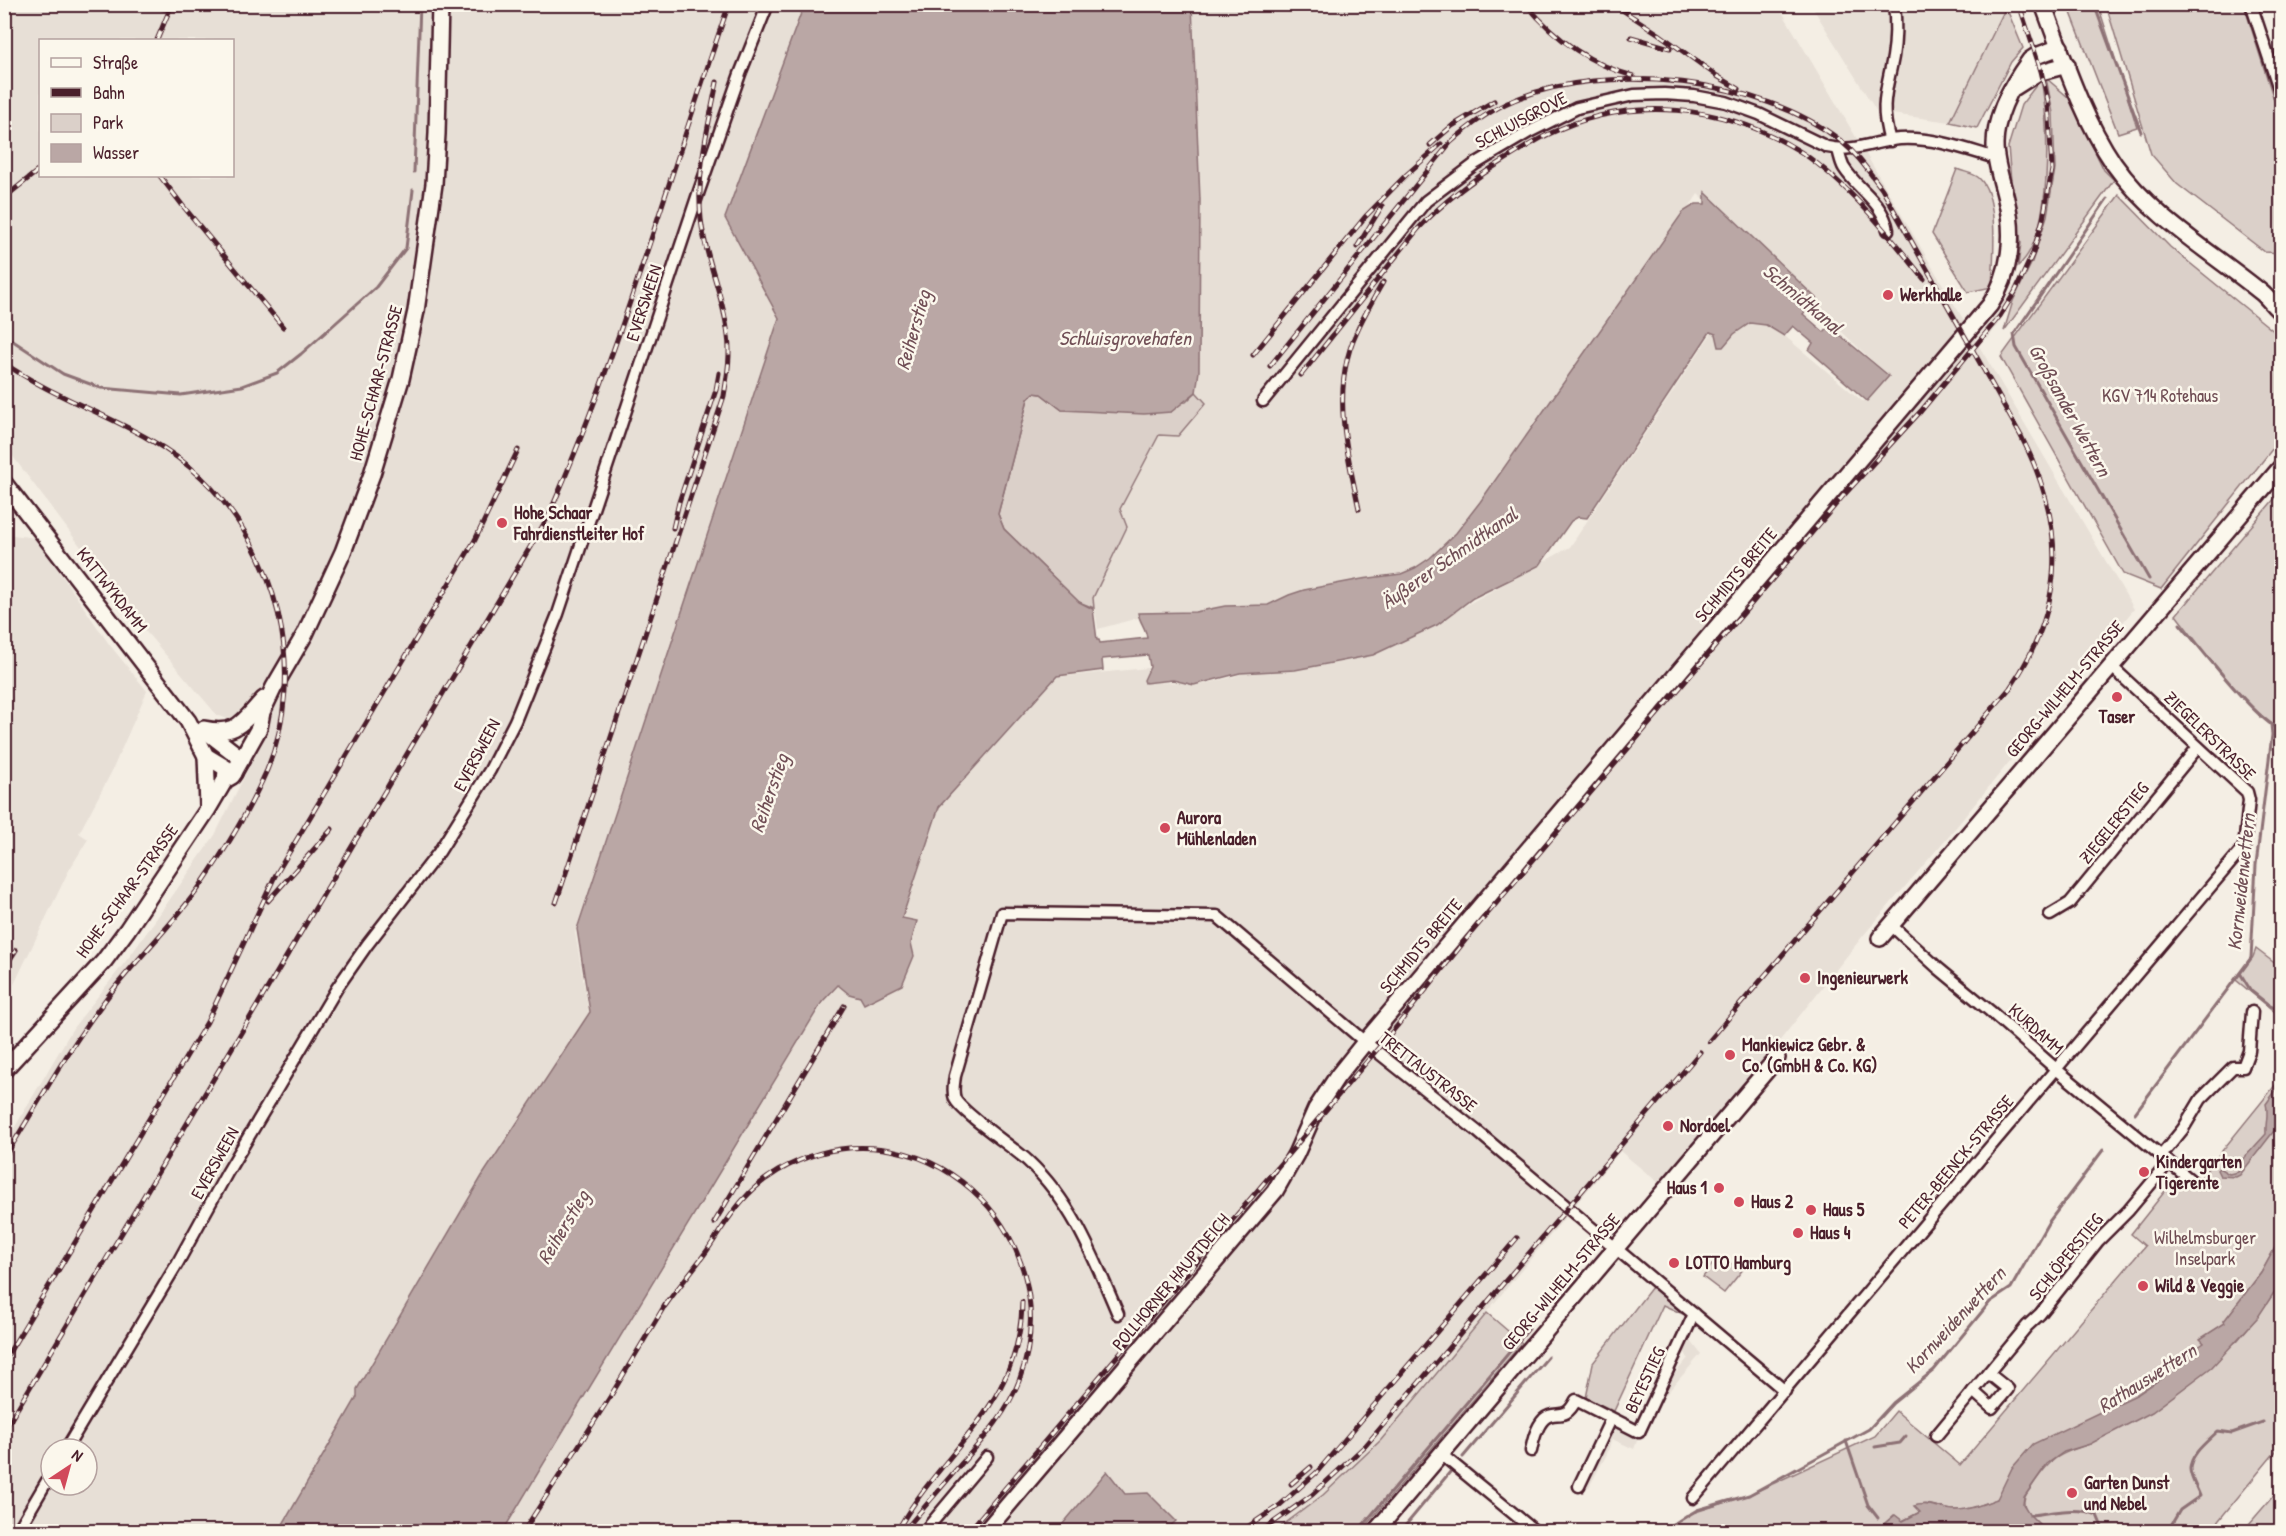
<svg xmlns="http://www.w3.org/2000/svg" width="2286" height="1536" viewBox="0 0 2286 1536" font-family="'Patrick Hand',sans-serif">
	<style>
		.built { fill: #e7dfd6; fill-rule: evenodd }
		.green { fill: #dbd0c9; stroke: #92787a; stroke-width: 1.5 }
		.water { fill: #baa7a5; stroke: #8d7174; stroke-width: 1.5 }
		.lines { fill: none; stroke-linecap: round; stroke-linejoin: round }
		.stream { stroke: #8d7174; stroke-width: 3 }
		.minor-casing { stroke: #4a1f2b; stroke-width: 15 }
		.secondary-casing { stroke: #4a1f2b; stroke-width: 20 }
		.minor { stroke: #fbf7ec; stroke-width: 10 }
		.secondary { stroke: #fbf7ec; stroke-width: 15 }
		.rail-casing { stroke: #4a1f2b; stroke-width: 5 }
		.rail { stroke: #fbf7ec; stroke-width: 3; stroke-dasharray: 9; stroke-linecap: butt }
		.poi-dot { fill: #d1495b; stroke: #fbf7ec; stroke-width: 2 }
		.labels { text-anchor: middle; stroke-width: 5; stroke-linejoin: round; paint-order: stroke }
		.street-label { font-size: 18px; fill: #4a1f2b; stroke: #fbf7ec }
		.poi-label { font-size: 18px; font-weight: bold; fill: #4a1f2b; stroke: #fbf7ec; text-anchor: start }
		.park-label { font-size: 18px; fill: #6e4b52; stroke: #fbf7ec }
		.water-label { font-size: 20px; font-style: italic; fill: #714f56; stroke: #fbf7ec }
	</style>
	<rect width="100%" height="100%" fill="#f4eee4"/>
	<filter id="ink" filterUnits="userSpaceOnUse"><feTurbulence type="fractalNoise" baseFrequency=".0167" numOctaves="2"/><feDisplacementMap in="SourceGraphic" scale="12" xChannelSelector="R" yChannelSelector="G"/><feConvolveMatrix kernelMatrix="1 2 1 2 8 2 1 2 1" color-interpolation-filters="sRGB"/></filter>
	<g filter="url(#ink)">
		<g class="built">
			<path d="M 2005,4 L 2006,7 L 1950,122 L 1877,112 L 1811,5 Z"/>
			<path d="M 5,5 L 804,5 L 725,219 L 780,318 L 575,932 L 589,1013 L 482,1176 L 357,1389 L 357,1397 L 279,1531 L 5,1531 L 5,1144 L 73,1028 L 133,952 L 215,835 L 266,733 L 217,715 L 136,620 L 5,446 ZM 40,40 L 232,40 L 232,176 L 40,176 ZM 51,1449 L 87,1449 L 87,1485 L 51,1485 Z"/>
			<path d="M 1192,5 L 1778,5 L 2134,609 L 1957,826 L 1862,937 L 1774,1048 L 1660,1184 L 1620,1151 L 1381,1440 L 1323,1495 L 1275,1531 L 503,1532 L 822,1002 L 838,985 L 849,994 L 860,997 L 914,956 L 911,943 L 917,922 L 901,918 L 939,807 L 1056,677 L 1148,668 L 1151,683 L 1179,682 L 1198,685 L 1233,677 L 1245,672 L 1288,670 L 1351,660 L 1390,647 L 1422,630 L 1570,547 L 1725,313 L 1756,312 L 1862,401 L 1867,401 L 1888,376 L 1698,194 L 1499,496 L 1466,539 L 1347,610 L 1138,618 L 1098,629 L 1093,598 L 1127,527 L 1120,509 L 1159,434 L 1206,403 L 1196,392 L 1199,371 L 1200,200 Z"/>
			<path d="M 2046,78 L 2053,113 L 2055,169 L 2047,216 L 2032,262 L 2013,301 L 1988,339 L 1983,331 L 1998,313 L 2019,278 L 2035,238 L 2044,195 L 2048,156 L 2046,105 L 2041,79 Z"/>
			<path d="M 5,534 L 36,538 L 109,644 L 147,691 L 111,773 L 79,833 L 88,839 L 68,872 L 5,1003 Z"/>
			<path d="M 1691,1341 L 1701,1354 L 1662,1399 L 1658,1394 L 1688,1358 L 1682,1348 Z"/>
			<path d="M 1612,1425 L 1638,1438 L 1634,1449 L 1612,1439 L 1607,1454 L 1589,1487 L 1584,1485 Z"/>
		</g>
		<g class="green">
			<path d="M 2068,5 L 2098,5 L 2137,127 L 2118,133 Z"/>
			<path d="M 2106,5 L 2244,5 L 2281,122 L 2281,253 L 2265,252 L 2177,184 L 2151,154 Z"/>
			<path d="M 2006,7 L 2023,48 L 2011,62 L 1977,128 L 1950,122 Z"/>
			<path d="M 2046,78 L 2069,98 L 2104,170 L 2114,180 L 2004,331 L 2013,301 L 2032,262 L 2047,216 L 2055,169 L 2053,113 Z"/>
			<path d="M 2041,79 C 2049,123 2054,235 2018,266 L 2021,243 L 2012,192 L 2008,147 L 2021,105 Z"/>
			<path d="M 1957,169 C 1963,172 1974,173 1979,178 C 2000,197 1993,260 1992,287 L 1968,292 L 1932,234 Z"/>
			<path d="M 2119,195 L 2170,247 L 2281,337 L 2281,438 L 2161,589 L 2123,574 L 2001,357 Z"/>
			<path d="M 1196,392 L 1206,403 L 1178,436 L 1159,435 L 1120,509 L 1127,527 L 1093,598 L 1094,608 L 1079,602 L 1004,529 L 998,514 L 1028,399 L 1034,393 L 1041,394 L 1062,410 L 1186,402 Z"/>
			<path d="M 2281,491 L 2281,729 C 2253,717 2196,641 2176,615 Z"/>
			<path d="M 2256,949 L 2281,968 L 2281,1017 L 2236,980 L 2253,957 Z"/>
			<path d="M 2281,1078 L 2281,1237 L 2261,1273 L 2224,1321 L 2225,1323 L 2201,1339 L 2205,1343 L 2166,1369 L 2163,1377 L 2137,1394 L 1997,1499 C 1984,1504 1968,1511 1953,1510 C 1939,1508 1929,1501 1915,1506 L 1920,1512 L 1902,1521 L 1894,1515 L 1884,1524 L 1881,1531 L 1661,1532 L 1686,1515 L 1749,1495 L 1875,1436 L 1896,1411 L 1960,1465 L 2145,1246 L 2131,1234 L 2177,1176 L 2192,1188 Z"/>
			<path d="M 1717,1258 L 1744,1268 L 1724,1293 L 1703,1277 Z"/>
			<path d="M 2281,1282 L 2281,1445 L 2210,1531 L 2046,1531 C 2039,1524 2025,1514 2024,1503 C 2023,1496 2029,1491 2032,1486 C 2051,1458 2057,1454 2090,1444 L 2237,1341 L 2257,1317 Z"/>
			<path d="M 1652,1287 L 1683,1314 L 1663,1305 L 1614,1411 L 1586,1398 L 1593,1363 Z"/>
			<path d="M 1487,1313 L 1522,1343 L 1361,1531 L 1275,1531 L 1323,1495 L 1381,1440 Z"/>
			<path d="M 2281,1487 L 2281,1531 L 2243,1531 Z"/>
		</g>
		<g class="water">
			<path d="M 804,5 L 1192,5 L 1200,200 L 1199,371 L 1196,392 L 1171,412 L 1144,414 L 1062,410 L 1041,394 L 1034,393 L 1028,399 L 998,514 L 1004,529 L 1079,602 L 1093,609 L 1097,640 L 1099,640 L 1100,643 L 1147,638 C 1146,628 1140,623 1138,613 L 1195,612 L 1225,606 L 1268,605 L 1289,595 L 1304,590 L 1362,579 L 1401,574 L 1415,568 L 1430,558 L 1456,533 L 1480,502 L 1683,212 L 1696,204 L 1705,204 L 1705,192 L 1817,299 L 1803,314 L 1824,332 L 1829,326 L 1889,376 L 1867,401 L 1809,350 L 1813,343 L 1793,326 L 1784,336 L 1766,325 L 1750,323 L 1734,334 L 1723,347 L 1719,347 L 1716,334 L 1710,332 L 1587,518 L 1578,517 L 1571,521 L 1540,565 L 1473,598 L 1437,625 L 1373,655 L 1295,670 L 1240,673 L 1194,685 L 1173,680 L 1145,683 L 1144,680 L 1150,667 L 1148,655 L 1102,659 L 1103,670 L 1057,676 L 939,807 L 902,918 L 917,921 L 911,943 L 914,956 L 902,985 L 864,1004 L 860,997 L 849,994 L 838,985 L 822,1002 L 503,1531 L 279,1531 L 357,1397 L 357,1389 L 482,1176 L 590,1012 L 577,929 L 779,318 L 725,218 Z"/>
			<path d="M 2281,1083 L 2281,1120 L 2277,1127 L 2240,1175 L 2236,1177 L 2220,1176 L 2217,1170 L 2219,1168 L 2229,1174 L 2238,1172 L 2245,1157 L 2266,1134 C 2265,1123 2269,1114 2266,1104 Z"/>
			<path d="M 2281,1237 L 2281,1282 L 2258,1317 L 2212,1367 L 2152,1412 L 2090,1444 L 2064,1452 L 2047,1464 L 2024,1497 L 2023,1504 L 2030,1515 L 2046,1531 L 1881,1531 L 1884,1524 L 1895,1515 L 1903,1521 L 1920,1512 L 1914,1506 C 1930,1501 1940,1510 1956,1510 C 1969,1510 1984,1504 1997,1499 L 2012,1468 L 2033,1444 L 2138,1394 L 2163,1377 L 2166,1369 L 2204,1343 L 2200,1339 L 2225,1323 L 2224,1321 L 2261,1273 Z"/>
			<path d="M 1107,1471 L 1125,1494 L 1148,1493 L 1176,1521 L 1165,1531 L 1057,1531 Z"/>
		</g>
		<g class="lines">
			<g class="stream">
				<path d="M 2094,4 L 2141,132"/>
				<path d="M 414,172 L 420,4"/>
				<path d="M 2107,199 L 2014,334 L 2016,347 L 2149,579"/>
				<path d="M 4,335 L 63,374 L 101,388 L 181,395 L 242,386 L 277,373 L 301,354 L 376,287 L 406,248 L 413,190"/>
				<path d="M 2180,624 C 2201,648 2255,720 2282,731"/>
				<path d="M 2240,973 L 2251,991 L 2270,1006 L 2282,1011"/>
				<path d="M 2135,1113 L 2251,958 L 2256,865 L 2272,735 L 2271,724"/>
				<path d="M 1846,1441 L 1868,1505 L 1878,1518"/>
				<path d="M 1875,1447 L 1900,1443 L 1906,1436"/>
				<path d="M 1463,1457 L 1548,1357"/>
				<path d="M 2030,1515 C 2051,1513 2077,1506 2097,1515 L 2104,1532"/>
				<path d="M 1357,1532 L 1529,1329"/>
				<path d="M 1400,1532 L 1450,1472"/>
				<path d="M 1661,1532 L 1697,1510 L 1749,1495 L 1869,1429 L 1893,1403 L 1934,1370 L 1990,1302 L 2011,1288 L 2048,1223 L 2103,1150"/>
				<path d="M 2167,1532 L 2180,1510 L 2200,1496 C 2197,1488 2190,1477 2190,1469 C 2190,1454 2208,1441 2218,1431 L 2232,1433 L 2263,1422"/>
			</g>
			<defs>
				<g id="minor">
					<path d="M 165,4 L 183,4"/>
					<path d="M 2251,4 L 2282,98"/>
					<path d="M 1890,141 C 1879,105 1887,90 1893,57 C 1896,39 1896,22 1894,4"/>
					<path d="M 1838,150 C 1840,156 1841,163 1844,168 C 1858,190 1883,202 1888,230"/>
					<path d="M 1263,401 L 1426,201 L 1475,164 L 1529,132 L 1577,108 L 1634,95 L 1664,94 L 1694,96 L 1726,102 L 1759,114 L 1827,147 C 1854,153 1875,141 1900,139 C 1933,137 1965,149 1996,158"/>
					<path d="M 2050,915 L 2070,903 L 2198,747"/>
					<path d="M 1891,925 L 1938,968 L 1990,1011 L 2056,1069 L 2193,1182"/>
					<path d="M 2161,1156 L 2183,1129 L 2201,1099 L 2233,1067 L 2243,1067 L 2249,1051 L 2252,1012"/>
					<path d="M 1118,1314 C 1094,1258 1073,1203 1028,1161 C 1013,1147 962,1113 955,1099 C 952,1091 954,1084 955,1076 L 1002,913 L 1217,916 L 1365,1042 L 1478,1132 L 1785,1391"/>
					<path d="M 1973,1391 L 1992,1408 L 2008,1389 L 1988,1373"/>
					<path d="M 1936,1436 L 2027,1326 L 2040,1314 L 2098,1241 L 2128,1211 L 2169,1162"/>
					<path d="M 66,1449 L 177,1264 L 227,1173 L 337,988 L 367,945 L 439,852 L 490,770 L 515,721 L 558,614 L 699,191 L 740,74 L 768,4"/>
					<path d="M 1531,1451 C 1533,1441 1536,1427 1544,1419 C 1556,1408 1564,1424 1576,1400 L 1639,1432 L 1694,1314"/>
					<path d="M 1441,1454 L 1536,1532"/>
					<path d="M 1579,1486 L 1611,1419"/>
					<path d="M 1693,1498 L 2244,847 L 2249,800 L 2247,792 L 2111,666"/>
					<path d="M 17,1532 L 51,1474"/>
					<path d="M 924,1532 L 987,1457"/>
				</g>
				<g id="secondary">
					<path d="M 2043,4 C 2063,57 2082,117 2114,164 C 2152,218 2212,252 2262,293 C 2269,299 2274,307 2282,313"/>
					<path d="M 2015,87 L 2037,73 L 2067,65"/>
					<path d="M 4,483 L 188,721 L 206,756 L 234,773"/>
					<path d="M 204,729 C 238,736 243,721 264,699"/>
					<path d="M 206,731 L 242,759"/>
					<path d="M 206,756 L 208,806"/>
					<path d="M 225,780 L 232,776 L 259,728 L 262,712 L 274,687 L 305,634 L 343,552 L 372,474 L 401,379 L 416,311 L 434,184 L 437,134 L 440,4"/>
					<path d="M 1880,938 L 2282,466"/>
					<path d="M 4,1070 L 104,961 L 127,930 L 208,809 L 225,780 L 226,771"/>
					<path d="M 985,1532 L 1275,1191 L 1296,1154 L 1316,1109 L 1337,1077 L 1365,1042 L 1990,305 C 2011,273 2015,235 2006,199 C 2002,181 1995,163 1995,145 C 1995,115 2013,83 2030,60 L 2036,56 L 2060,47"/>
					<path d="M 1375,1532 L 1777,1058"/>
				</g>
			</defs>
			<use href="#minor" class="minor-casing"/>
			<use href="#secondary" class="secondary-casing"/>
			<use href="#minor" class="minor"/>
			<use href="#secondary" class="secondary"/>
			<defs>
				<g id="rail">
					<path d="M 1526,4 C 1555,39 1589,64 1633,76"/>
					<path d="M 1613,4 L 1659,34 L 1717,76 L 1739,89"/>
					<path d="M 1631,37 L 1670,48"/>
					<path d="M 157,40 L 172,4"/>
					<path d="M 1430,145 L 1452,126 L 1494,101"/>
					<path d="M 160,176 L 183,206 L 283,327"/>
					<path d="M 4,198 L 40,169"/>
					<path d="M 1357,247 L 1382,206"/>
					<path d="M 1253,355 L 1365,217 L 1406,175 L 1441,144"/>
					<path d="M 4,363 C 67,407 146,424 202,478 C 278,553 308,669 267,770 C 249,811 224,852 198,889 C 169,929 132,963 103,1003 C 66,1052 37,1106 4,1158"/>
					<path d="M 1270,366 L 1450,143 C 1469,126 1490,110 1514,100 C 1608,61 1760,78 1841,141 C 1858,155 1869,172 1882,189 L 2021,436 C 2066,523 2067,606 2010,688 L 1709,1041"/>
					<path d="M 1301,375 L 1418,229 C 1444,201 1473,179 1506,159 C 1520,151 1534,141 1549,134 C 1630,94 1727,105 1801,152 C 1847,182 1890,236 1924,279"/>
					<path d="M 1359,509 C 1347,451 1330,388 1357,331 C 1364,315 1374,298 1383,282"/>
					<path d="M 673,528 L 679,502 L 716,390 L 719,373"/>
					<path d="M 268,901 L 332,829"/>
					<path d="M 556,903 L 724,396 C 727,376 731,356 728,336 C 724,296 705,259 701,219 C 696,172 708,128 717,82"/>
					<path d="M 4,969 L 16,950"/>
					<path d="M 714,1223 L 844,1006"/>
					<path d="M 665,1306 C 678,1287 693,1270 706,1252 C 728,1220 742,1192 778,1171 C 918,1090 1074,1232 1019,1381 C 1007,1413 984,1438 962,1463 C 942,1486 923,1509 903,1532"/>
					<path d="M 4,1361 L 207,1022 L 275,876 L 475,540 L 518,450"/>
					<path d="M 4,1431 L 548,517 C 621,351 669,175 729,4"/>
					<path d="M 1291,1484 L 1311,1467"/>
					<path d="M 900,1526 C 945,1447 1021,1405 1022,1302"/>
					<path d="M 523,1532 L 610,1397 L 668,1300"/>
					<path d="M 968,1532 L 1397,1026 L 1471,933 L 1843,496 L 1921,411 L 2000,316 L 2015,292 L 2033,253 L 2043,219 L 2052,170 L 2048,101 L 2041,71 L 2019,4"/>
					<path d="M 1240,1532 L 1280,1505 L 1317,1472 L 1517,1238"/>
					<path d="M 1260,1532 L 1312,1495 L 1366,1445 L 1700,1052"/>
				</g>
			</defs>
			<use href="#rail" class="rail-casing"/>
			<use href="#rail" class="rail"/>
		</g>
	</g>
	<g class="poi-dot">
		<circle cx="1888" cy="295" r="6"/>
		<circle cx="502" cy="523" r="6"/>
		<circle cx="2117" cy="697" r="6"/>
		<circle cx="1165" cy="828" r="6"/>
		<circle cx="1805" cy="978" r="6"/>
		<circle cx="1730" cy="1055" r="6"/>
		<circle cx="1668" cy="1126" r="6"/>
		<circle cx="2144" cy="1172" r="6"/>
		<circle cx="1719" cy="1188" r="6"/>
		<circle cx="1739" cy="1202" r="6"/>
		<circle cx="1811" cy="1210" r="6"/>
		<circle cx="1798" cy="1233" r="6"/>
		<circle cx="1674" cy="1263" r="6"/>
		<circle cx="2143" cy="1286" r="6"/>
		<circle cx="2072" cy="1493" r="6"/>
	</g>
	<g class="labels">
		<g class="street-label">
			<text transform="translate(1521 120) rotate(-28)" y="6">SCHLUISGROVE</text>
			<text transform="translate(644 303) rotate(-72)" y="6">EVERSWEEN</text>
			<text transform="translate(376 383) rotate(-75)" y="6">HOHE-SCHAAR-STRASSE</text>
			<text transform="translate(1736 575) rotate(-50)" y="6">SCHMIDTS BREITE</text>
			<text transform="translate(112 590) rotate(52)" y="6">KATTWYKDAMM</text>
			<text transform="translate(2065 689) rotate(-50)" y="6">GEORG-WILHELM-STRASSE</text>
			<text transform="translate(2210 736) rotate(44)" y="6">ZIEGELERSTRASSE</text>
			<text transform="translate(477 755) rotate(-62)" y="6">EVERSWEEN</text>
			<text transform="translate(2114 823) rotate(-51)" y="6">ZIEGELERSTIEG</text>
			<text transform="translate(127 891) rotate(-54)" y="6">HOHE-SCHAAR-STRASSE</text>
			<text transform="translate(1421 946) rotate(-50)" y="6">SCHMIDTS BREITE</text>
			<text transform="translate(2036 1029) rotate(42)" y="6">KURDAMM</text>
			<text transform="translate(1428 1072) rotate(38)" y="6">TRETTAUSTRASSE</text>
			<text transform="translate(1956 1162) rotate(-50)" y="6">PETER-BEENCK-STRASSE</text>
			<text transform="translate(215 1163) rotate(-61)" y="6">EVERSWEEN</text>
			<text transform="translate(2066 1257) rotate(-51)" y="6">SCHLÖPERSTIEG</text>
			<text transform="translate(1171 1282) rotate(-50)" y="6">POLLHORNER HAUPTDEICH</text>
			<text transform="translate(1561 1282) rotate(-50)" y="6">GEORG-WILHELM-STRASSE</text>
			<text transform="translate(1645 1380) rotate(-65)" y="6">BEYESTIEG</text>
		</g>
		<g class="poi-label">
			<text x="1900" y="301">Werkhalle</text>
			<text x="514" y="519">Hohe Schaar<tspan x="514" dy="21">Fahrdienstleiter Hof</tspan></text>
			<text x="2117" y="723" text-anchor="middle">Taser</text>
			<text x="1177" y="824">Aurora<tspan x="1177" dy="21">Mühlenladen</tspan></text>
			<text x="1817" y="984">Ingenieurwerk</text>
			<text x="1742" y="1051">Mankiewicz Gebr. &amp;<tspan x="1742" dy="21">Co. (GmbH &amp; Co. KG)</tspan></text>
			<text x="1680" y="1132">Nordoel</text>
			<text x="2156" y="1168">Kindergarten<tspan x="2156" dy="21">Tigerente</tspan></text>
			<text x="1707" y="1194" text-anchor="end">Haus 1</text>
			<text x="1751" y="1208">Haus 2</text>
			<text x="1823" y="1216">Haus 5</text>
			<text x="1810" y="1239">Haus 4</text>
			<text x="1686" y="1269">LOTTO Hamburg</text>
			<text x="2155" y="1292">Wild &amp; Veggie</text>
			<text x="2084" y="1489">Garten Dunst<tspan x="2084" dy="21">und Nebel</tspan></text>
		</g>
		<g class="park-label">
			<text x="2160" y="402">KGV 714 Rotehaus</text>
			<text x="2205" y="1244">Wilhelmsburger<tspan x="2205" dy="21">Inselpark</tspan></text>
		</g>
		<g class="water-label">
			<text transform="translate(1803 299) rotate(40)" y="7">Schmidtkanal</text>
			<text transform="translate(913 330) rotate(-74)" y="7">Reiherstieg</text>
			<text x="1125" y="345">Schluisgrovehafen</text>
			<text transform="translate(2070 410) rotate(61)" y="7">Großsander Wettern</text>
			<text transform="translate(1449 558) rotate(-35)" y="7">Äußerer Schmidtkanal</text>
			<text transform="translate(769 793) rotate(-71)" y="7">Reiherstieg</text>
			<text transform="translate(2241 882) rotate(-84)" y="7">Kornweidenwettern</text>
			<text transform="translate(563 1227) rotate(-59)" y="7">Reiherstieg</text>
			<text transform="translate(1955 1320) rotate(-47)" y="7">Kornweidenwettern</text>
			<text transform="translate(2147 1378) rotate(-32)" y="7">Rathauswettern</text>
		</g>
	</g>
	<rect width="2286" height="1536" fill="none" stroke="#fbf7ec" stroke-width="24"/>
	<rect x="12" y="12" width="2262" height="1512" fill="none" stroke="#4a1f2b" stroke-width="2" filter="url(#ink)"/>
	<rect x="39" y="39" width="195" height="138" fill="#fbf7ec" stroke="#b4a19f" stroke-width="1.5"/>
	<rect x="51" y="58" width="30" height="9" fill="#fbf7ec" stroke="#b4a19f" stroke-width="1.5"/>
	<text x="93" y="69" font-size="18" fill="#4a1f2b">Straße</text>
	<rect x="51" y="88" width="30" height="9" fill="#4a1f2b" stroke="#b4a19f" stroke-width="1.5"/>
	<text x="93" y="99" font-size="18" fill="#4a1f2b">Bahn</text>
	<rect x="51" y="114" width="30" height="18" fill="#dbd0c9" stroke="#b4a19f" stroke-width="1.5"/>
	<text x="93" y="129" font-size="18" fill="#4a1f2b">Park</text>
	<rect x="51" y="144" width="30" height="18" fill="#baa7a5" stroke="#b4a19f" stroke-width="1.5"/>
	<text x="93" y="159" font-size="18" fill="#4a1f2b">Wasser</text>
	<g transform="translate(69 1467) rotate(36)"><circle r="28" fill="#fbf7ec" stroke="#b4a19f" stroke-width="1.5"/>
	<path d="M0-4.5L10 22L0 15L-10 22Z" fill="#d1495b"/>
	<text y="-9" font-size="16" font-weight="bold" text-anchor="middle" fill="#4a1f2b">N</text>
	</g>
</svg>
